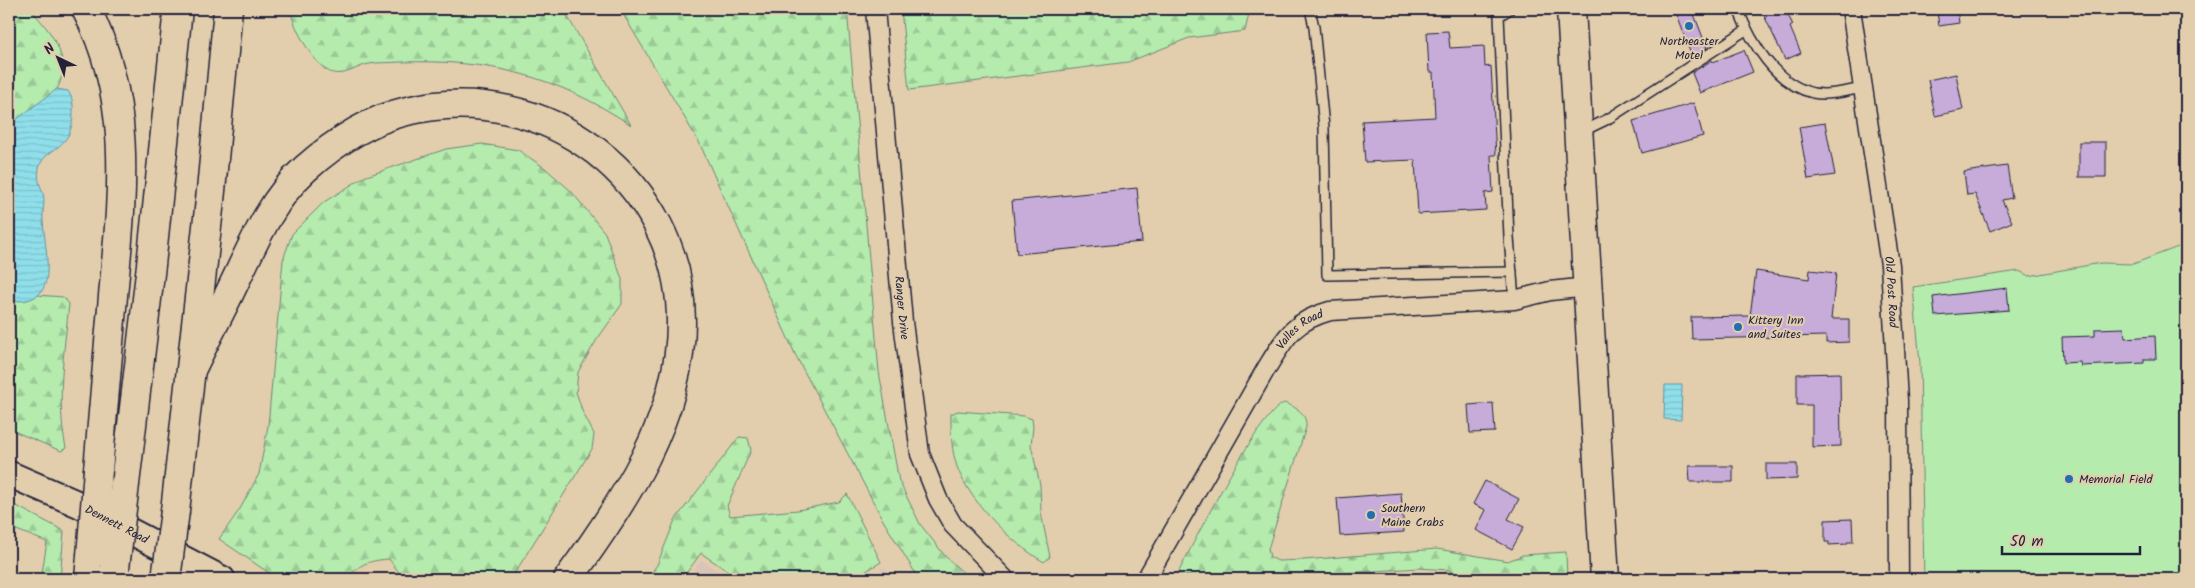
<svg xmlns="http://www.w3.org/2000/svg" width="2195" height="588" viewBox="0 0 2195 588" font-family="Kalam,sans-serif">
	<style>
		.built { fill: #dac4ba }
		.forest { fill: url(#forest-firs); stroke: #6c8674 }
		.pitch { fill: #b5ebad; stroke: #6c8674 }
		.water { fill: url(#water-rules); stroke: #6393a4 }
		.building { fill: #c7acd9; stroke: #22223b }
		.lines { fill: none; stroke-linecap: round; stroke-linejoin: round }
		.lane-casing { stroke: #22223b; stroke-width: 12 }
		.street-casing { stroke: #22223b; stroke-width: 21 }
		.secondary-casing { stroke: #22223b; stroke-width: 29 }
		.primary-casing { stroke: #22223b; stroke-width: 31 }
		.highway-casing { stroke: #22223b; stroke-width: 31 }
		.lane { stroke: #e2cead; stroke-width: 9 }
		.street { stroke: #e2cead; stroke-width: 18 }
		.secondary { stroke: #e2cead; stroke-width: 25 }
		.primary { stroke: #e2cead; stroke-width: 28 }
		.highway { stroke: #e2cead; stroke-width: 28 }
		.highway-bridge-casing { stroke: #22223b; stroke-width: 31; stroke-linecap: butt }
		.highway-bridge { stroke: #e2cead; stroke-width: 28 }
		.poi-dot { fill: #1f6fb2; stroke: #e2cead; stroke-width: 2 }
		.labels { text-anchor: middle; stroke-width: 4; stroke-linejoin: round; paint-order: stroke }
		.poi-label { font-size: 12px; fill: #22223b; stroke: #e2cead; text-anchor: start }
		.street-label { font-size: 12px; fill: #22223b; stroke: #e2cead }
	</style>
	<defs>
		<pattern id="forest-firs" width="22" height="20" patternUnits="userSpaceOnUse" patternTransform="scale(1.25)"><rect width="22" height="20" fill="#b5ebad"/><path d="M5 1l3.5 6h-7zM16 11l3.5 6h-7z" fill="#9bc996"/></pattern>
		<pattern id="water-rules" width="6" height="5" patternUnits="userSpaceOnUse" patternTransform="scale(1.25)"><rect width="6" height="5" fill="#8fdfea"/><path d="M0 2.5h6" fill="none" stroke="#7bbfca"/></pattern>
	</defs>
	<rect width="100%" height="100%" fill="#e2cead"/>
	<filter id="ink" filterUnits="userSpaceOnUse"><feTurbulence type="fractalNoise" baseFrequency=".02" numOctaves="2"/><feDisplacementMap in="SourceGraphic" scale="10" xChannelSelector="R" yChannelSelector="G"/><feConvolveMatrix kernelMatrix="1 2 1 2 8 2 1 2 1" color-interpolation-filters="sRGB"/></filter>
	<g filter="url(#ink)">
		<g class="built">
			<path d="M 701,560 L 730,579 L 687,579 Z"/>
			<path d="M 885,567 L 892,579 L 864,579 Z"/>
		</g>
		<g class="forest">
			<path d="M 9,9 L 30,9 C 49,29 73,58 58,87 C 53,96 19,118 9,125 Z"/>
			<path d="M 290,9 L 563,9 L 631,125 C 556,76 490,59 400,62 C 390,63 379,62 369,64 C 357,66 347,76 333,73 C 315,69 293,26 290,9 Z"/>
			<path d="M 620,9 L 847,9 L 879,372 L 899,481 L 920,524 L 945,556 L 970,579 L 919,579 L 884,522 L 796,356 L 699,142 Z"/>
			<path d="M 901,9 L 1250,9 L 1245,31 L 1189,38 L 1128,62 L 909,90 Z"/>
			<path d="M 482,144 L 518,150 L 545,168 L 571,191 L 605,233 L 622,279 L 622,304 L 596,341 L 578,372 L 576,392 L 583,413 L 594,434 L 592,449 L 511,579 L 404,579 L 389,559 C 374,560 356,563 349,579 L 278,579 L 219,539 L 240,509 L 259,474 L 268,426 L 283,260 L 292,234 L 324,202 L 364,177 L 446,149 Z"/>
			<path d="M 37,295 L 63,297 L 69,304 C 64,352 56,401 66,448 L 61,451 L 9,429 L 9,300 L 27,300 Z"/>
			<path d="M 1284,403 C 1296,407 1307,413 1306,427 L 1268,549 L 1270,557 L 1278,561 L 1303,560 L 1437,549 L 1508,561 L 1523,555 L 1566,552 L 1567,579 L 1463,579 L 1448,570 L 1419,568 L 1259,579 L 1177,575 C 1193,544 1257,415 1284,403 Z"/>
			<path d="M 958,411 L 1024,416 L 1032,419 L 1033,427 L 1031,445 L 1040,485 L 1041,513 L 1050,557 L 1044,562 C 1011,543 964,497 955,460 C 951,445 951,429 951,414 Z"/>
			<path d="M 739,437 L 748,438 L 751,450 L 727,506 L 730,516 L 798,510 L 839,502 L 847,494 L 881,562 L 853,579 L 739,579 L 701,553 L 682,579 L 647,579 L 657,565 L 675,520 Z"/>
			<path d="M 9,502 L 64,531 L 60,579 L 41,579 L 47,542 L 9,527 Z"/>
		</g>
		<path class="pitch" d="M 2186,244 L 2186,579 L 1924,579 L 1920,363 L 1913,287 L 2019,271 L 2029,276 L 2101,263 L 2133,264 Z"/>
		<g class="water">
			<path d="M 57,89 L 68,91 C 74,100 73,106 73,116 C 71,152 44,147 39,168 C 36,185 44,188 44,201 C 44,205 43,209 43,213 C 42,234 53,270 43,289 C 36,301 21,302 9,300 L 9,125 Z"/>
			<path d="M 1665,385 L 1682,385 L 1681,420 L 1664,419 Z"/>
		</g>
		<g class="building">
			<path d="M 1674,9 L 1692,9 L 1707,48 L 1692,57 Z"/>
			<path d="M 1761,9 L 1785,9 L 1793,25 L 1790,27 L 1801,53 L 1785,60 Z"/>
			<path d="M 1957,9 L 1959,23 L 1939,26 L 1937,12 Z"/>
			<path d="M 1448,31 L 1450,48 L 1484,46 L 1485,67 L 1491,66 L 1496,155 L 1491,155 L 1493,192 L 1485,193 L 1486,210 L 1418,214 L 1415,160 L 1365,162 L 1362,121 L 1435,117 L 1433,72 L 1429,72 L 1427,32 Z"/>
			<path d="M 1744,50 L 1753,72 L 1700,93 L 1692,73 L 1712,60 L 1713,62 Z"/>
			<path d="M 1956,74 L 1963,110 L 1935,116 L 1928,80 Z"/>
			<path d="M 1694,103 L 1703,136 L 1642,153 L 1633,121 Z"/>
			<path d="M 1825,123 L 1835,175 L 1808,179 L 1799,127 Z"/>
			<rect x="2079" y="142" width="27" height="35"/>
			<path d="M 2007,166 L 2012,198 L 2002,200 L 2012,222 L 1990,231 L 1975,194 L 1967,195 L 1964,172 Z"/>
			<path d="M 1137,188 L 1142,242 L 1017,254 L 1012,201 Z"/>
			<path d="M 1810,270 L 1836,273 L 1831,319 L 1849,319 L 1849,342 L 1826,343 L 1826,336 L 1692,339 L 1691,317 L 1750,316 L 1756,271 L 1809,279 Z"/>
			<path d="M 2007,288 L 2009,310 L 1935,316 L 1933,297 Z"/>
			<path d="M 2124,328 L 2125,338 L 2155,336 L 2156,359 L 2144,359 L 2144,363 L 2081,366 L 2080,362 L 2063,363 L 2062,337 L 2095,336 L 2095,329 Z"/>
			<path d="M 1840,373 L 1841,446 L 1812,447 L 1812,405 L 1797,405 L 1797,374 Z"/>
			<path d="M 1493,403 L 1495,432 L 1470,433 L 1468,405 Z"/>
			<path d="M 1766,464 L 1797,464 L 1797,479 L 1766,480 Z"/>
			<path d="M 1689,466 L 1733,466 L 1733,482 L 1690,482 Z"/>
			<path d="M 1485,481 L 1519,499 L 1508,519 L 1524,527 L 1512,549 L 1476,530 L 1486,510 L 1473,504 Z"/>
			<path d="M 1401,493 L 1404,532 L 1340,536 L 1337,498 Z"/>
			<path d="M 1852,519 L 1853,542 L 1847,542 L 1847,544 L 1829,545 L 1829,542 L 1825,542 L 1825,520 Z"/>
		</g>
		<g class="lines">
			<defs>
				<g id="lane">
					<path d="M 1310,9 L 1314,27 L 1324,127 L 1327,275 L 1512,272"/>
					<path d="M 1510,9 L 1499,16 L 1509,237 L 1514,300"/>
					<path d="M 1738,9 C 1751,42 1775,84 1813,93 C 1829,96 1847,91 1863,88"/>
					<path d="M 1581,132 L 1608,119 L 1746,30"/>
				</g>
				<g id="street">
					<path id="s1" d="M 875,9 L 903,322 L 920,454 L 938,499 L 953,525 L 1005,579"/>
					<path id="s2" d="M 1851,9 L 1890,265 L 1898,401 L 1899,579"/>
					<path id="s3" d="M 1146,579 L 1266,369 C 1285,338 1293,321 1330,311 L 1514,300 L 1550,291 L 1588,287"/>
				</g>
				<g id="secondary">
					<path id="s4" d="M 9,474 L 78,504 L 222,579"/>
				</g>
				<path id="primary" d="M 1571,9 L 1605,579"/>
				<g id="highway">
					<path d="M 86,9 C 134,100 122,197 113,296 C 108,354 103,412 98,470"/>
					<path d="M 193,366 C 205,341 218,317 230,292 C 251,249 269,202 305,169 C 334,143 369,120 407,111 C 544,77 682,181 681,323 C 681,418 622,505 568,579"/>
					<path d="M 125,484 L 151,265 L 178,9"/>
					<path d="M 175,511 L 211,191 L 228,9"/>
					<path d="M 89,579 L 91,556"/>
				</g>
			</defs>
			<use href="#lane" class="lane-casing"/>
			<use href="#street" class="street-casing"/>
			<use href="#secondary" class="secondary-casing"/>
			<use href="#primary" class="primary-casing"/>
			<use href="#highway" class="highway-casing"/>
			<use href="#lane" class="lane"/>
			<use href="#street" class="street"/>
			<use href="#secondary" class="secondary"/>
			<use href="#primary" class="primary"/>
			<use href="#highway" class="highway"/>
			<defs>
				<g id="highway-bridge">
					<path d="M 91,556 L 98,470"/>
					<path d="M 115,568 L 125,484"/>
					<path d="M 166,579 L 175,511"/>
				</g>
			</defs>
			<use href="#highway-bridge" class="highway-bridge-casing"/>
			<use href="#highway-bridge" class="highway-bridge"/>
		</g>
	</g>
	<g class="poi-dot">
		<circle cx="1689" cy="26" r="5"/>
		<circle cx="1738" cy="327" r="5"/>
		<circle cx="2069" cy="479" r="5"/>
		<circle cx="1371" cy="515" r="5"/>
	</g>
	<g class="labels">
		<g class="poi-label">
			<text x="1689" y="45" text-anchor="middle">Northeaster<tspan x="1689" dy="14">Motel</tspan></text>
			<text x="1748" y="324">Kittery Inn<tspan x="1748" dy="14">and Suites</tspan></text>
			<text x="2079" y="483">Memorial Field</text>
			<text x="1381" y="512">Southern<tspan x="1381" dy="14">Maine Crabs</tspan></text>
		</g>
		<g class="street-label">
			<text dy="4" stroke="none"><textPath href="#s2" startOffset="286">Old Post Road</textPath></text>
			<text dy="4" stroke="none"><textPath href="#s1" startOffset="300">Ranger Drive</textPath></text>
			<text dy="4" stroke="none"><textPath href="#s3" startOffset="295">Valles Road</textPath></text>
			<text dy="4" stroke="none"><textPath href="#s4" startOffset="119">Dennett Road</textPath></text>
		</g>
	</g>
	<rect width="2195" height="588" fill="none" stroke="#e2cead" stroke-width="30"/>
	<rect x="15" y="15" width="2165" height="558" fill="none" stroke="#22223b" stroke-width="2" filter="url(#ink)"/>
	<g transform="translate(58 58) rotate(317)" stroke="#e2cead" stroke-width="4" paint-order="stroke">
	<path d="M0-4L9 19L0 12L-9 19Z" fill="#22223b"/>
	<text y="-8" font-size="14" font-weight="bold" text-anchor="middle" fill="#22223b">N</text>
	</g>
	<path d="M2002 546v8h138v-8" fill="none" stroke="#22223b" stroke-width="2.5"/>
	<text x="2010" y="546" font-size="15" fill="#22223b" stroke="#e2cead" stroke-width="4" paint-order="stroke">50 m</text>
</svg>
